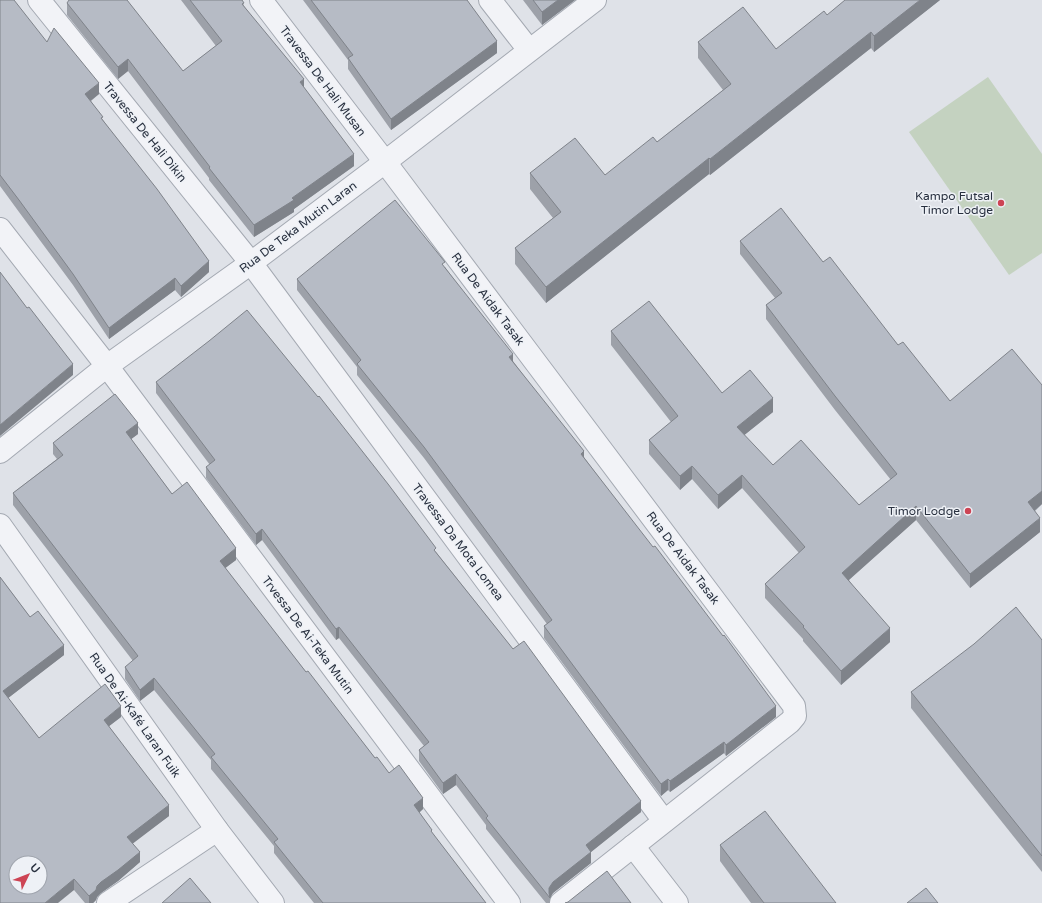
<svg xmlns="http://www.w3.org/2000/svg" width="1042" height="903" viewBox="0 0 1042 903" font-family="'Varela Round',sans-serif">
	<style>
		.garden { fill: #c4d2c0 }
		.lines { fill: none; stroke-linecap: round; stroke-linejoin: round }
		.street-casing { stroke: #a4a9b2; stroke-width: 24 }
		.street { stroke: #f2f3f7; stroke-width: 22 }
		.wall { fill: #9da1a9 }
		.shaded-wall { fill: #7f838a }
		.building { fill: #b6bbc5; stroke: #7f838a; fill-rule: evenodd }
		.poi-dot { fill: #cd4454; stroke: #eef1f6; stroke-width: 1.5 }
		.labels { text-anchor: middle; stroke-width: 3; stroke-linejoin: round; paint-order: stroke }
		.street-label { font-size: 12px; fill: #28303f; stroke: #eef1f6 }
		.poi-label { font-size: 12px; fill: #28303f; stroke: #eef1f6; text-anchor: end }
	</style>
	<rect width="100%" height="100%" fill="#dfe2e8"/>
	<path class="garden" d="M 988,77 L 1042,154 L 1042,253 L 1009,275 L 909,132 Z"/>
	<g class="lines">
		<defs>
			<g id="street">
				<path d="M 39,0 L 251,263 L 664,821"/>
				<path d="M 261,0 L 385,162 L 794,706 L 795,716 L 790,722 L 561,903"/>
				<path d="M 490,0 L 529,50"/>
				<path d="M 0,229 L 107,366 L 509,903"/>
				<path d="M 0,452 L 107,366 L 251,263 L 385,162 L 595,0"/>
				<path d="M 0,525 L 217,830 L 273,903"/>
				<path d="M 633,846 L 677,903"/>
				<path d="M 108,903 L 217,830"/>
			</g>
		</defs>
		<use href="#street" class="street-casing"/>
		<use href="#street" class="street"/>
	</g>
	<g class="wall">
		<path d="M 0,0 L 47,42 L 99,94 L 91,101 L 103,120 L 209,272 L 181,297 L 175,290 L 109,339 L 73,285 L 19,212 L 0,186 Z"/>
		<path d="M 181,0 L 242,0 L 244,6 L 304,88 L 354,166 L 294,209 L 294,212 L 254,237 L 209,180 L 209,178 L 128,71 L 118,79 L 67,15 L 67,3 L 183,71 L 216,46 Z"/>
		<path d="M 303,0 L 467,0 L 497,53 L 391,130 L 348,69 L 348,60 Z"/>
		<path d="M 523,0 L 575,0 L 542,25 Z"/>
		<path d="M 940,0 L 874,52 L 871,48 L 710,175 L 709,174 L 546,303 L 515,264 L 515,248 L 553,218 L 530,189 L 530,173 L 605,175 L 657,142 L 723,90 L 698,58 L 698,42 L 776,49 L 827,15 Z"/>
		<path d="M 740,241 L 823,262 L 898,345 L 950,401 L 1042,385 L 1042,504 L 1035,511 L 1040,532 L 970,588 L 916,520 L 849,580 L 890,642 L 841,685 L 803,641 L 803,639 L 765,598 L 765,584 L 799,553 L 742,488 L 718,509 L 692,479 L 680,490 L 649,454 L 649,440 L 671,422 L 611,345 L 611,331 L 722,393 L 773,412 L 744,435 L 773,465 L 859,505 L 891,480 L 835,410 L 766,319 L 766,305 L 775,298 L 740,254 Z"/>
		<path d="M 445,267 L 513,361 L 776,717 L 726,756 L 724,753 L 670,792 L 668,790 L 661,796 L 544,638 L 544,626 L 547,624 L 424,458 L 357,375 L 357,367 L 297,290 L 297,279 Z"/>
		<path d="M 156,382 L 436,552 L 641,812 L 591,852 L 591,863 L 553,893 L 550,898 L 550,903 L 546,903 L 486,829 L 486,825 L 456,785 L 443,794 L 419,761 L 419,750 L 424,746 L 339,638 L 336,640 L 262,540 L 256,545 L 206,478 L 206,467 L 210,465 L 156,393 Z"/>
		<path d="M 138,434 L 131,439 L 172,494 L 236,560 L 225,568 L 306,672 L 375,758 L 423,809 L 419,813 L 432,833 L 486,903 L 314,903 L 274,853 L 274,846 L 211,769 L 211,760 L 154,690 L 140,701 L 125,679 L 125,667 L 133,661 L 13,505 L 13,493 L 57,459 L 53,454 L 53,443 Z"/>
		<path d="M 0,577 L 30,617 L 64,655 L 8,698 L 39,738 L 121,717 L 109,726 L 169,816 L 132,843 L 140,862 L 118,881 L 101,893 L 97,897 L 96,900 L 93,903 L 85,903 L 74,890 L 0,903 Z"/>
		<path d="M 1042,640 L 1042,872 L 911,708 L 911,692 Z"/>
		<path d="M 720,845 L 836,903 L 751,903 L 720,861 Z"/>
	</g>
	<g class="shaded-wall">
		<path d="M 558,0 L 575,0 L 542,25 L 542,12 Z"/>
		<path d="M 920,0 L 940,0 L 874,52 L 874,36 Z"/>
		<path d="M 871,32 L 871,48 L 710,175 L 710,159 Z"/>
		<path d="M 497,41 L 497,53 L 391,130 L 391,119 Z"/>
		<path d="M 128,59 L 128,71 L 118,79 L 118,67 Z"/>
		<path d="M 304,79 L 304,91 L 300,82 Z"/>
		<path d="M 99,83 L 99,94 L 85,105 L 85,94 Z"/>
		<path d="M 354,154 L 354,166 L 294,209 L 294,212 L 254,237 L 254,225 Z"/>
		<path d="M 709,158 L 709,174 L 546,303 L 546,287 Z"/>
		<path d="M 209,261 L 209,272 L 181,297 L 181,286 Z"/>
		<path d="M 175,278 L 175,290 L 109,339 L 109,328 Z"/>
		<path d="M 513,354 L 513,366 L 509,357 Z"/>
		<path d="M 73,364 L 73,375 L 0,436 L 0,425 Z"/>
		<path d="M 773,398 L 773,412 L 737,441 L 737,427 Z"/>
		<path d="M 138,423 L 138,434 L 126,443 L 126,432 Z"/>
		<path d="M 584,451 L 584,463 L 581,454 Z"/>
		<path d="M 692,466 L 692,479 L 680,490 L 680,476 Z"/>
		<path d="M 742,475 L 742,488 L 718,509 L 718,495 Z"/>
		<path d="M 1042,491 L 1042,504 L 1028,516 L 1028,502 Z"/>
		<path d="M 916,506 L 916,520 L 842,586 L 842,573 Z"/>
		<path d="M 1040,518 L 1040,532 L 970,588 L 970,574 Z"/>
		<path d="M 262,529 L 262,540 L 256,545 L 256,534 Z"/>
		<path d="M 236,548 L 236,560 L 220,572 L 220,561 Z"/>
		<path d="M 339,627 L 339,638 L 336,640 L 336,629 Z"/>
		<path d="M 890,628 L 890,642 L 841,685 L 841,671 Z"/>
		<path d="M 64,645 L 64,655 L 3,702 L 3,691 Z"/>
		<path d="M 154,678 L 154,690 L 140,701 L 140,690 Z"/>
		<path d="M 121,706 L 121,717 L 104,730 L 104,720 Z"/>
		<path d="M 776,706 L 776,717 L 726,756 L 726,745 Z"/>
		<path d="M 724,742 L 724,753 L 670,792 L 670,781 Z"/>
		<path d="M 456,774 L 456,785 L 443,794 L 443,783 Z"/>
		<path d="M 668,779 L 668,790 L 661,796 L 661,784 Z"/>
		<path d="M 423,798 L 423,809 L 414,817 L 414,805 Z"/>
		<path d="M 641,801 L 641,812 L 586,856 L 586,845 Z"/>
		<path d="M 169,805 L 169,816 L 127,848 L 127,837 Z"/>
		<path d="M 140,852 L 140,862 L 118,881 L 101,893 L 97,897 L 96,900 L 93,903 L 89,903 L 89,896 L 101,882 Z"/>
		<path d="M 591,852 L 591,863 L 553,893 L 550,898 L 549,896 L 549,888 L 553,882 Z"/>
		<path d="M 74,879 L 74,890 L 58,903 L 45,903 Z"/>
	</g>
	<g class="building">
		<path d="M 0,0 L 14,0 L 47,42 L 54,28 L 99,83 L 85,94 L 103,117 L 101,118 L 157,189 L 209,261 L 181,286 L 175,278 L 109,328 L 73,274 L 19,200 L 0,175 Z"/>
		<path d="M 69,0 L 127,0 L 183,71 L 222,41 L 190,0 L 242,0 L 244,3 L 242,4 L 304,79 L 300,82 L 354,154 L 292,198 L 294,200 L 254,225 L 209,168 L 210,167 L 128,59 L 118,67 L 67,3 Z"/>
		<path d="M 311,0 L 467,0 L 497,41 L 391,119 L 348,58 L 353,55 Z"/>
		<path d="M 533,0 L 558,0 L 542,12 Z"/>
		<path d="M 845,0 L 920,0 L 874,36 L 871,32 L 710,159 L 709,158 L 546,287 L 515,248 L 561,212 L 530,173 L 575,138 L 605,175 L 653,137 L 657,142 L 731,84 L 698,42 L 743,7 L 776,49 L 824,11 L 827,15 Z"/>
		<path d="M 395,200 L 445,262 L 442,264 L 513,354 L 509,357 L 584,451 L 581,454 L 653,547 L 655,546 L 723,636 L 724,635 L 776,706 L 726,745 L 724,742 L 670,781 L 668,779 L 661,784 L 544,626 L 552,620 L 424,447 L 357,364 L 361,360 L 297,279 Z"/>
		<path d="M 781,208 L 823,262 L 830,257 L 898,345 L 903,342 L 950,401 L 1012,349 L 1042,385 L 1042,491 L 1028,502 L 1040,518 L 970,574 L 916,506 L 842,573 L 890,628 L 841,671 L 803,627 L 804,626 L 765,584 L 805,547 L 742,475 L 718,495 L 692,466 L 680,476 L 649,440 L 678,416 L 611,331 L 649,301 L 722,393 L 750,370 L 773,398 L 737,427 L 773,465 L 801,440 L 859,505 L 897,474 L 835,396 L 766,305 L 782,293 L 740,241 Z"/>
		<path d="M 0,272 L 27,308 L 29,307 L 73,364 L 0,425 Z"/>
		<path d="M 247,310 L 318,397 L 319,396 L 388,484 L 436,548 L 434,550 L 513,649 L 524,641 L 641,801 L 586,845 L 591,852 L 553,882 L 549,888 L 549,893 L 550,898 L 486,818 L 488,816 L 456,774 L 443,783 L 419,750 L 429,742 L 339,627 L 336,629 L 262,529 L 256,534 L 206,467 L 215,460 L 156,382 L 209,341 Z"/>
		<path d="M 115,394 L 138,423 L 126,432 L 172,494 L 187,482 L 236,548 L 220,561 L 306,672 L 308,671 L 375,758 L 377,757 L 389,773 L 399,765 L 423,798 L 414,805 L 432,830 L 431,831 L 486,903 L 323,903 L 274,842 L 278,839 L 211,757 L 215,754 L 154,678 L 140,690 L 125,667 L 138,656 L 13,493 L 63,455 L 53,443 Z"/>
		<path d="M 0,577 L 30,617 L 38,611 L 64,645 L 3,691 L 39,738 L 105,684 L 121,706 L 104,720 L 169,805 L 127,837 L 140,852 L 118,870 L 101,882 L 97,886 L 96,890 L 89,896 L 74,879 L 45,903 L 0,903 ZM 16,863 L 40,863 L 40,887 L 16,887 Z"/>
		<path d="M 1016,607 L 1042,640 L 1042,856 L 911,692 L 974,644 Z"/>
		<path d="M 765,811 L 836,903 L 764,903 L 720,845 Z"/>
		<path d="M 607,871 L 631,903 L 565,903 L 568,902 Z"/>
		<path d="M 190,878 L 211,903 L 162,903 Z"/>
		<path d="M 926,888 L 938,903 L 907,903 Z"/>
	</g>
	<g class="poi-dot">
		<circle cx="1001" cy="203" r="4"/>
		<circle cx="968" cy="511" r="4"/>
	</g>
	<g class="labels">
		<g class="street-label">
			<text transform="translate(323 81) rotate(53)" y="4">Travessa De Hali Musan</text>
			<text transform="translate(145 132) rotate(51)" y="4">Travessa De Hali Dikin</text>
			<text transform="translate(298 227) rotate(-37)" y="4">Rua De Teka Mutin Laran</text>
			<text transform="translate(488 299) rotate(53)" y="4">Rua De Aidak Tasak</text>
			<text transform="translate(458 542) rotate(53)" y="4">Travessa Da Mota Lomea</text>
			<text transform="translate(683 558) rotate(53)" y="4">Rua De Aidak Tasak</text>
			<text transform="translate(308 635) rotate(53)" y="4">Trvessa De Ai-Teka Mutin</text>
			<text transform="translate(135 715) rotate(55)" y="4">Rua De Ai-Kafé Laran Fuik</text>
		</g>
		<g class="poi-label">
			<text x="993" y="200">Kampo Futsal<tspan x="993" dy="14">Timor Lodge</tspan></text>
			<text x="960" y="515">Timor Lodge</text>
		</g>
	</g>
	<g transform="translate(28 875) rotate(47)"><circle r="19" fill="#eef1f6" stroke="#9fa4ad"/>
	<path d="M0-3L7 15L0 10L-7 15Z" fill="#cd4454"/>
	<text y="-6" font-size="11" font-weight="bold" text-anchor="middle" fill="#28303f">U</text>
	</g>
</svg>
